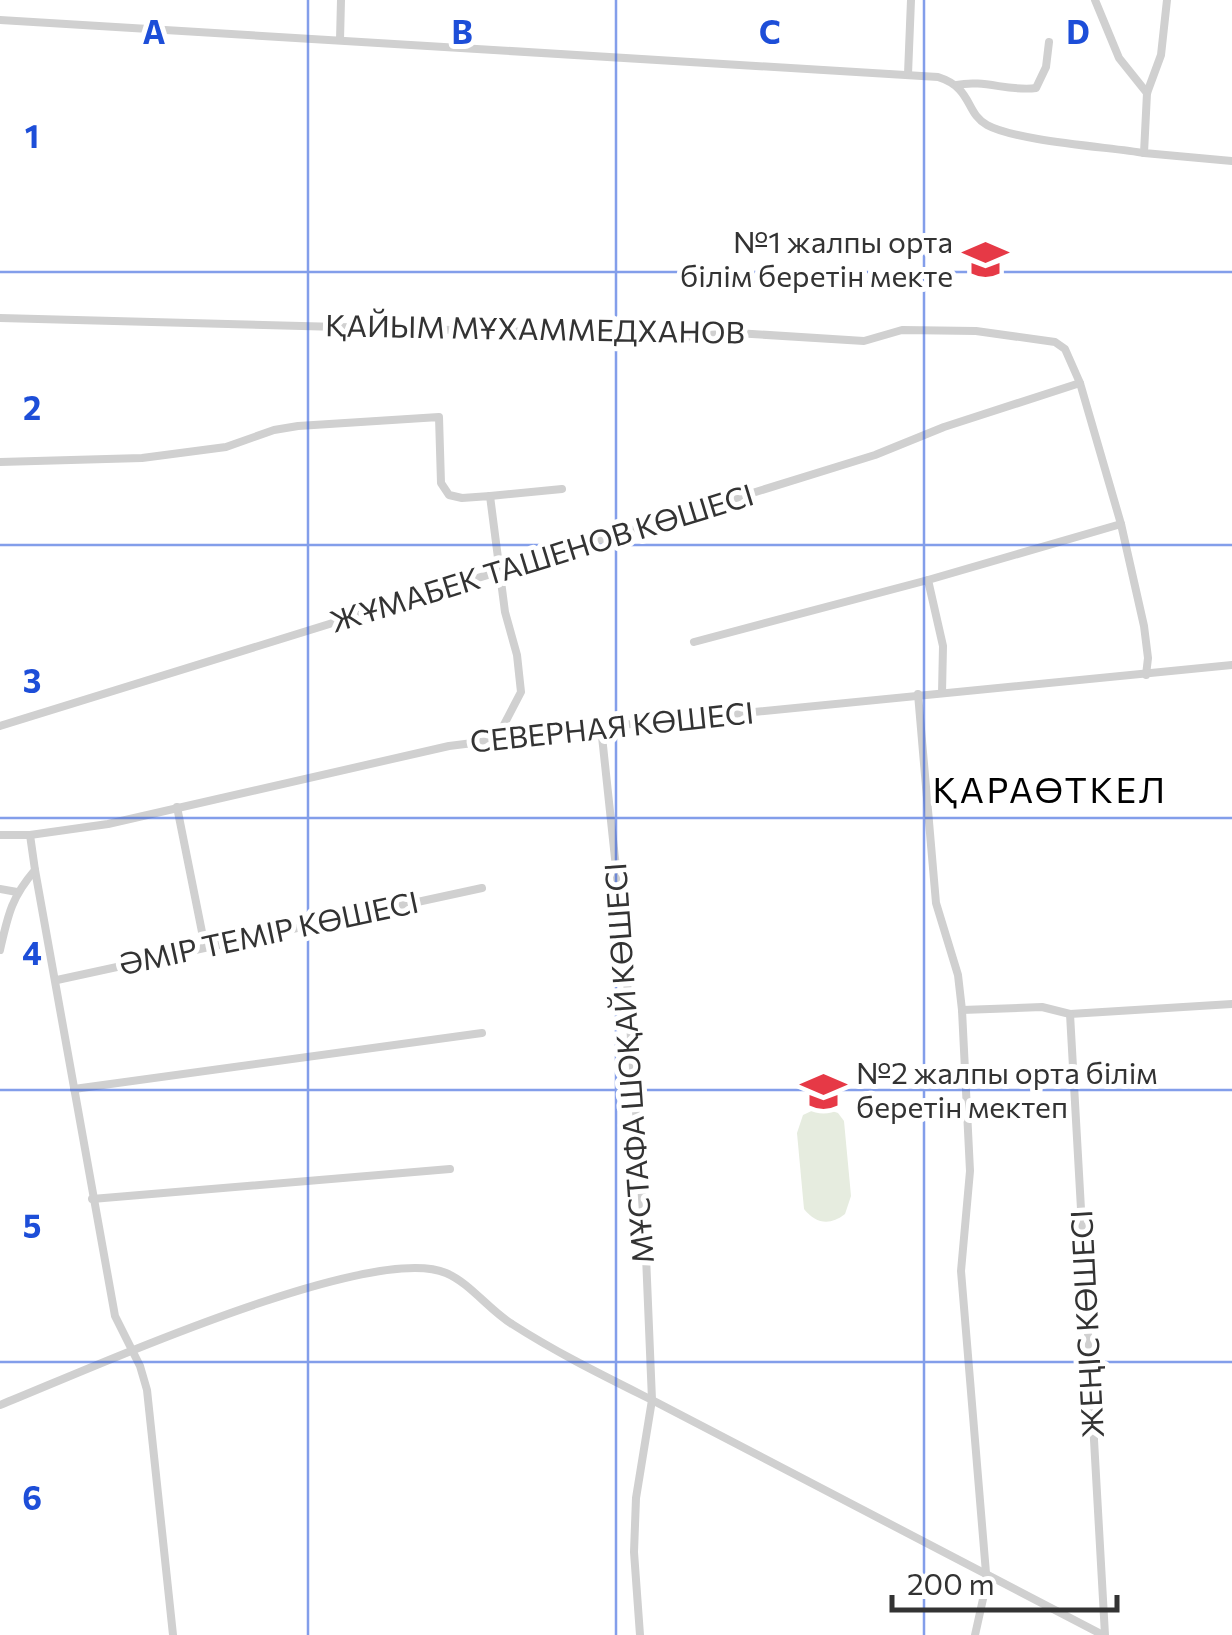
<svg xmlns="http://www.w3.org/2000/svg" width="1232" height="1635" viewBox="0 0 1232 1635" font-family="Commissioner,sans-serif">
	<style>
		.green { fill: #e6ecdf }
		.lines { fill: none; stroke-linecap: round; stroke-linejoin: round }
		.minor { stroke: #d0d0d0; stroke-width: 8 }
		.grid { fill: none; stroke: #1d4ed8; stroke-width: 2.5; stroke-opacity: 0.55 }
		.labels { text-anchor: middle; stroke-width: 10; stroke-linejoin: round; paint-order: stroke }
		.poi-label { font-size: 30px; fill: #333; stroke: #fff; text-anchor: end }
		.street-label { font-size: 30px; fill: #333; stroke: #fff }
		.quarter-label { font-size: 35px; letter-spacing: 2.5px; fill: #000; stroke: #fff }
		.grid-label { font-size: 32px; text-anchor: middle; font-weight: bold; fill: #1d4ed8; stroke: #fff; stroke-width: 10; stroke-linejoin: round; paint-order: stroke }
	</style>
	<rect width="100%" height="100%" fill="#fff"/>
	<path class="green" d="M 820,1107 L 838,1113 L 844,1121 L 851,1196 L 845,1214 C 830,1226 816,1224 804,1209 L 797,1133 L 803,1115 Z"/>
	<g class="lines">
		<g class="minor">
			<path d="M 1095,0 L 1119,58 L 1147,93"/>
			<path d="M 1167,0 L 1161,55 L 1147,93 L 1144,153 L 1232,161"/>
			<path d="M 0,20 L 938,77 C 973,88 965,113 987,125 C 1016,141 1108,147 1144,153"/>
			<path d="M 340,40 L 341,0"/>
			<path d="M 908,74 L 911,0"/>
			<path d="M 957,85 C 983,79 1010,92 1036,88 L 1046,67 L 1049,42"/>
			<path d="M 0,318 L 570,333 L 668,338 L 736,333 L 864,341 L 902,330 L 976,331 L 1055,342 L 1065,349 L 1080,383 L 1121,524 L 1144,626 L 1148,658 L 1146,675"/>
			<path d="M 0,462 L 142,458 L 226,447 L 274,430 L 298,426 L 439,417 L 441,483 L 449,495 L 462,498 L 490,496 L 505,612 L 517,655 L 521,692 L 496,740"/>
			<path d="M 490,496 L 562,489"/>
			<path d="M 928,580 L 943,646 L 942,693"/>
			<path d="M 694,642 L 928,580 L 1121,524"/>
			<path d="M 918,694 L 936,903 L 958,975 L 962,1010 L 970,1171 L 961,1271 L 986,1573 L 985,1590 L 975,1635"/>
			<path d="M 0,726 L 875,455 L 944,427 L 1080,383"/>
			<path d="M 601,727 L 625,952 L 646,1256 L 652,1400 L 1103,1635"/>
			<path d="M 177,807 L 205,947"/>
			<path d="M 0,835 L 30,835 L 108,824 L 449,746 L 601,727 L 1232,665"/>
			<path d="M 35,870 L 115,1316 L 140,1366 L 147,1390 L 173,1635"/>
			<path d="M 0,889 L 17,892"/>
			<path d="M 0,950 C 8,915 11,898 35,870 L 30,835"/>
			<path d="M 57,980 L 482,888"/>
			<path d="M 962,1010 L 1042,1007 L 1070,1014 L 1232,1004"/>
			<path d="M 1070,1014 L 1105,1635"/>
			<path d="M 74,1089 L 482,1033"/>
			<path d="M 92,1199 L 450,1169"/>
			<path d="M 0,1405 C 83,1372 371,1241 446,1273 C 470,1283 489,1310 512,1324 C 557,1353 604,1376 652,1400 L 636,1498 L 634,1552 L 640,1635"/>
		</g>
	</g>
	<path class="grid" d="M 308,0 L 308,1635M 616,0 L 616,1635M 924,0 L 924,1635M 0,272 L 1232,272M 0,545 L 1232,545M 0,818 L 1232,818M 0,1090 L 1232,1090M 0,1362 L 1232,1362"/>
	<defs>
		<symbol id="school-bare" viewBox="-9 -9 18 18"><path d="M0-5L7-2L0 1L-7-2ZM-4 1L0 2.5L4 1V4Q0 6-4 4Z" fill="#e63946" stroke="#fff" stroke-width="2.5" paint-order="stroke"/></symbol>
	</defs>
	<g fill-rule="evenodd">
		<use href="#school-bare" x="954" y="228" width="63" height="63"/>
		<use href="#school-bare" x="792" y="1060" width="63" height="63"/>
	</g>
	<g class="labels">
		<g class="poi-label">
			<text x="953" y="253">№1 жалпы орта<tspan x="953" dy="34">білім беретін мекте</tspan></text>
			<text x="856" y="1084" text-anchor="start">№2 жалпы орта білім<tspan x="856" dy="34">беретін мектеп</tspan></text>
		</g>
		<g class="street-label">
			<text transform="translate(535 330) rotate(1)" y="10">ҚАЙЫМ МҰХАММЕДХАНОВ</text>
			<text transform="translate(542 559) rotate(-17)" y="10">ЖҰМАБЕК ТАШЕНОВ КӨШЕСІ</text>
			<text transform="translate(612 728) rotate(-6)" y="10">СЕВЕРНАЯ КӨШЕСІ</text>
			<text transform="translate(269 934) rotate(-12)" y="10">ӘМІР ТЕМІР КӨШЕСІ</text>
			<text transform="translate(630 1063) rotate(-94)" y="10">МҰСТАФА ШОҚАЙ КӨШЕСІ</text>
			<text transform="translate(1088 1324) rotate(-93)" y="10">ЖЕҢІС КӨШЕСІ</text>
		</g>
		<g class="quarter-label">
			<text x="1050" y="803">ҚАРАӨТКЕЛ</text>
		</g>
	</g>
	<g class="grid-label">
		<text x="154" y="44">A</text>
		<text x="462" y="44">B</text>
		<text x="770" y="44">C</text>
		<text x="1078" y="44">D</text>
		<text x="32" y="148">1</text>
		<text x="32" y="420">2</text>
		<text x="32" y="693">3</text>
		<text x="32" y="965">4</text>
		<text x="32" y="1238">5</text>
		<text x="32" y="1510">6</text>
	</g>
	<path d="M892 1595v15h225v-15" fill="none" stroke="#333333" stroke-width="5"/>
	<text x="907" y="1595" font-size="30" fill="#333333" stroke="#ffffff" stroke-width="8" paint-order="stroke">200 m</text>
</svg>
